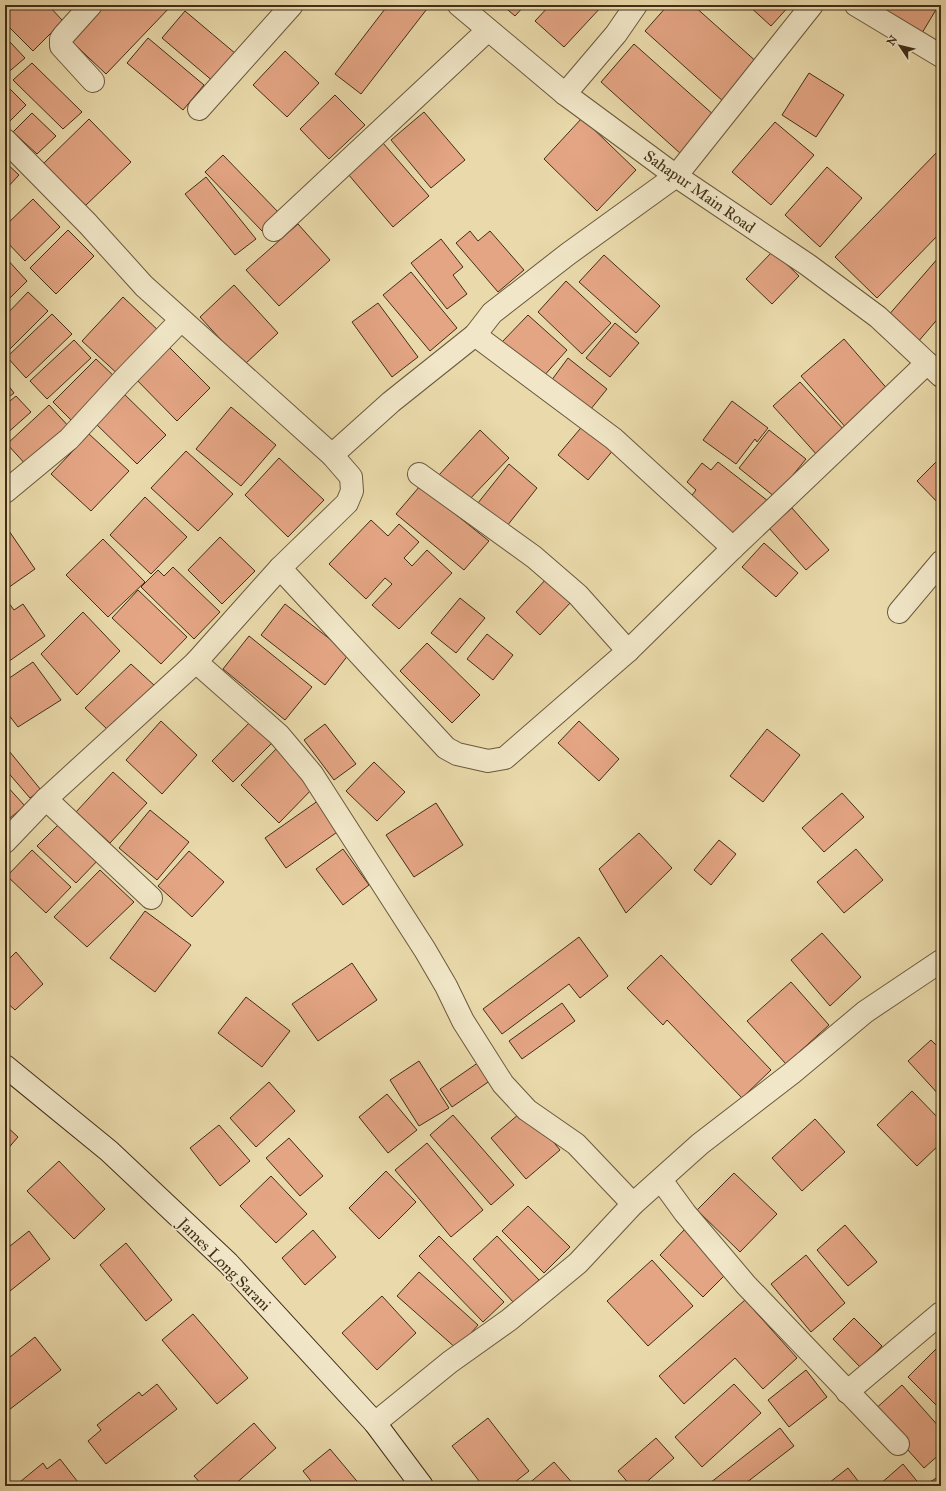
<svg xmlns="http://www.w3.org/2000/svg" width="946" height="1491" viewBox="0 0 946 1491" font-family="'IM FELL Great Primer',serif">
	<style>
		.building { fill: #e4a584; stroke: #412e18 }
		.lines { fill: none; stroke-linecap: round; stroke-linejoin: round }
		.minor-casing { stroke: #6b593d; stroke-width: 24 }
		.tertiary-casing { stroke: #6b593d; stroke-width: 24 }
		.secondary-casing { stroke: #412e18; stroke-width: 24 }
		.minor { stroke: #f1e7c8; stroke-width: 22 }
		.tertiary { stroke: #f1e7c8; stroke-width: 22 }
		.secondary { stroke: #f1e7c8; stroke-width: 22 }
		.labels { text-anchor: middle; stroke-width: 3.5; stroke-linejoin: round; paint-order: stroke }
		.street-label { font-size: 16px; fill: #412e18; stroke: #f1e7c8 }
	</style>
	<rect width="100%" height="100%" fill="#eadaab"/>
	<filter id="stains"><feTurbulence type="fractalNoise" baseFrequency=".005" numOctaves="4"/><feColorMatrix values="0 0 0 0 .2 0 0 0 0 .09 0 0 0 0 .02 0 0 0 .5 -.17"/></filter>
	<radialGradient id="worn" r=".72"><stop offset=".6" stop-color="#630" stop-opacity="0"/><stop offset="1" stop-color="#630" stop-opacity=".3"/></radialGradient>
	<g class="building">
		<path d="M 5,5 L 48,5 L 63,21 L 33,51 L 5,23 Z"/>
		<path d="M 104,5 L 172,5 L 106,74 L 70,40 Z"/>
		<path d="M 388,5 L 430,5 L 361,94 L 335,74 Z"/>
		<path d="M 502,5 L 525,5 L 515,16 Z"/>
		<path d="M 550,5 L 603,5 L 564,47 L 535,21 Z"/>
		<path d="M 668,5 L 693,5 L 759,64 L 725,103 L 645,31 Z"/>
		<path d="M 748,5 L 790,5 L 771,26 Z"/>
		<path d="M 876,5 L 932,5 L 937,8 L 922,33 Z"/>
		<path d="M 185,11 L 236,54 L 214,82 L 162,38 Z"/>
		<path d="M 148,38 L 204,85 L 183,110 L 127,63 Z"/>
		<path d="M 10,42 L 25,58 L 5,75 L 5,46 Z"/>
		<path d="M 634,44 L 715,116 L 681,154 L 601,82 Z"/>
		<path d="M 285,51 L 319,83 L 287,117 L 253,85 Z"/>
		<path d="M 32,63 L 82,112 L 63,129 L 13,80 Z"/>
		<path d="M 809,73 L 844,95 L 816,137 L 782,115 Z"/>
		<path d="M 7,86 L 26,105 L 6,125 L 5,88 Z"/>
		<path d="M 335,95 L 365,125 L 329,159 L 300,129 Z"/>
		<path d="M 424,112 L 465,160 L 431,188 L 391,140 Z"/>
		<path d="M 32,113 L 56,136 L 37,154 L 13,132 Z"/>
		<path d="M 582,118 L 636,170 L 597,211 L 544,159 Z"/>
		<path d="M 89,119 L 131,162 L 85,206 L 43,164 Z"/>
		<path d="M 775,122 L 814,155 L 771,205 L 732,172 Z"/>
		<path d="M 383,143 L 429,196 L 393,227 L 348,174 Z"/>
		<path d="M 941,148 L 941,232 L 877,298 L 835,257 Z"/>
		<path d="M 223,155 L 280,214 L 262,231 L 205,172 Z"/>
		<path d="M 5,162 L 19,175 L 5,190 Z"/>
		<path d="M 827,167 L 862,198 L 820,247 L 785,215 Z"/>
		<path d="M 206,177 L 256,239 L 235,255 L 185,194 Z"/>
		<path d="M 33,199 L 60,227 L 25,261 L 5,240 L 5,226 Z"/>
		<path d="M 298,224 L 330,260 L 279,306 L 246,270 Z"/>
		<path d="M 68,230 L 94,256 L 56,294 L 30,268 Z"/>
		<path d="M 470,231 L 478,241 L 490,231 L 524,270 L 498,292 L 456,243 Z"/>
		<path d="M 441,239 L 463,267 L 453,275 L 467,294 L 447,309 L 411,263 Z"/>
		<path d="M 773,251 L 799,276 L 772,304 L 746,279 Z"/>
		<path d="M 604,255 L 660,306 L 636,333 L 579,282 Z"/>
		<path d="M 5,257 L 27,281 L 5,303 Z"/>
		<path d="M 939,257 L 941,258 L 941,315 L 917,343 L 887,317 Z"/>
		<path d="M 411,272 L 457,328 L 430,351 L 383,295 Z"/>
		<path d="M 566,281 L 611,323 L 582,354 L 538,312 Z"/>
		<path d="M 234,285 L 278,333 L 244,365 L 200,317 Z"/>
		<path d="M 28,292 L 48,311 L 7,352 L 5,350 L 5,316 Z"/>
		<path d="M 123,297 L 161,333 L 121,377 L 82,341 Z"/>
		<path d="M 378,303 L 418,357 L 392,377 L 352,322 Z"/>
		<path d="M 52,314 L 72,334 L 26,378 L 7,357 Z"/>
		<path d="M 528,315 L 567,350 L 542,378 L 502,342 Z"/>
		<path d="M 615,323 L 639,343 L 610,377 L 586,358 Z"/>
		<path d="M 844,339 L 890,392 L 847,429 L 801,376 Z"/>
		<path d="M 74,340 L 91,358 L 47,399 L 30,381 Z"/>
		<path d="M 163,341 L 210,388 L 177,421 L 131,374 Z"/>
		<path d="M 568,358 L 607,389 L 586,415 L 548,385 Z"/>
		<path d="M 96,359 L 116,378 L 72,421 L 53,402 Z"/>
		<path d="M 5,381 L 14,393 L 5,400 Z"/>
		<path d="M 800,382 L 845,431 L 818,456 L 773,406 Z"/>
		<path d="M 120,390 L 166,435 L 137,464 L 92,420 Z"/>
		<path d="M 16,396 L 31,412 L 5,435 L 5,405 Z"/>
		<path d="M 732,401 L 768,428 L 757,442 L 755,439 L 736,464 L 703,440 Z"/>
		<path d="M 49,405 L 71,429 L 28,467 L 7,444 Z"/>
		<path d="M 231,407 L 276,445 L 241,486 L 196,449 Z"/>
		<path d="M 585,423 L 615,448 L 588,480 L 558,455 Z"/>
		<path d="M 480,430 L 509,458 L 467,502 L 439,475 Z"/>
		<path d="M 769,430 L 806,459 L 775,497 L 739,468 Z"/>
		<path d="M 89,434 L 129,471 L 91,511 L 51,474 Z"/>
		<path d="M 186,451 L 233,494 L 198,531 L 151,488 Z"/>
		<path d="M 941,457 L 941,506 L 917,481 Z"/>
		<path d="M 279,458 L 324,500 L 288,537 L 245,495 Z"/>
		<path d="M 718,462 L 768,501 L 739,538 L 689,499 L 696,490 L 687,482 L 702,463 L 711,470 Z"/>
		<path d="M 509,464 L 537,488 L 503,531 L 474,508 Z"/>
		<path d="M 420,486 L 489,541 L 464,570 L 396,514 Z"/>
		<path d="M 145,497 L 187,537 L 151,574 L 110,535 Z"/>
		<path d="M 792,508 L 829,550 L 806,570 L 769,528 Z"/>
		<path d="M 371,520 L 388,536 L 399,524 L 419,542 L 404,558 L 412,566 L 427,550 L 452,573 L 399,629 L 372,605 L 392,584 L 385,578 L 366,599 L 329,564 Z"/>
		<path d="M 5,525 L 35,569 L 5,590 Z"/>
		<path d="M 220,537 L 255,571 L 222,604 L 188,570 Z"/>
		<path d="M 103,539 L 145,582 L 108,617 L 66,575 Z"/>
		<path d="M 764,543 L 798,573 L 776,597 L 742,567 Z"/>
		<path d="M 173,567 L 220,612 L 194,639 L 141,587 L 158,570 L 164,576 Z"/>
		<path d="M 547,578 L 572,601 L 540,635 L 516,612 Z"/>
		<path d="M 138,590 L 187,637 L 161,664 L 112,618 Z"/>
		<path d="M 5,598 L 14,610 L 23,604 L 45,636 L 5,664 Z"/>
		<path d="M 460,598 L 485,618 L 456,653 L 431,633 Z"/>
		<path d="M 285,604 L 349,654 L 325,685 L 261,635 Z"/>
		<path d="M 83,612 L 120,651 L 77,695 L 41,654 Z"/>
		<path d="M 487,634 L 513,655 L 493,680 L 467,659 Z"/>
		<path d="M 249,636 L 312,687 L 285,720 L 223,669 Z"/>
		<path d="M 427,643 L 480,695 L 452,723 L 400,671 Z"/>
		<path d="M 33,662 L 61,700 L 18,727 L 5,710 L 5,681 Z"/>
		<path d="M 131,664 L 155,686 L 108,730 L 85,708 Z"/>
		<path d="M 254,718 L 276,739 L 233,782 L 212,761 Z"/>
		<path d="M 161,721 L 197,755 L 162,794 L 126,760 Z"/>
		<path d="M 579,721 L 619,759 L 599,781 L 558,743 Z"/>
		<path d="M 325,724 L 356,764 L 334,780 L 304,740 Z"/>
		<path d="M 767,729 L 800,755 L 763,802 L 730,776 Z"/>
		<path d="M 5,746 L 41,790 L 30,798 L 5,769 Z"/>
		<path d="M 279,746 L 317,784 L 279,823 L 241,785 Z"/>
		<path d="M 374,762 L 405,792 L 377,821 L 346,791 Z"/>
		<path d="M 113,772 L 147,803 L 110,843 L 76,812 Z"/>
		<path d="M 5,784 L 25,806 L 5,822 Z"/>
		<path d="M 842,793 L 864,817 L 824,852 L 802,828 Z"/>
		<path d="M 322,798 L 343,828 L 286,868 L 265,838 Z"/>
		<path d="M 436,803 L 463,845 L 414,877 L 386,835 Z"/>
		<path d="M 150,810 L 189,842 L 157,880 L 119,848 Z"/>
		<path d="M 63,820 L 101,857 L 76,883 L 37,846 Z"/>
		<path d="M 639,833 L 672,868 L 626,913 L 599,869 Z"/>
		<path d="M 719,840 L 736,854 L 711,885 L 694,870 Z"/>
		<path d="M 343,849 L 369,885 L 343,905 L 316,869 Z"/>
		<path d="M 856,849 L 883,880 L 844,913 L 817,882 Z"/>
		<path d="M 32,850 L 71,887 L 46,913 L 7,876 Z"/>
		<path d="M 189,851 L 224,882 L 192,917 L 158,886 Z"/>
		<path d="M 100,870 L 134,902 L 87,947 L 54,917 Z"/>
		<path d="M 145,911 L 191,945 L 155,992 L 110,958 Z"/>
		<path d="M 822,933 L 861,977 L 830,1006 L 791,960 Z"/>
		<path d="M 579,937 L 608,976 L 580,998 L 569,984 L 502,1034 L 483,1009 Z"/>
		<path d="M 16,952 L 43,984 L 15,1010 L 5,1001 L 5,963 Z"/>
		<path d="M 661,955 L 771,1070 L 742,1098 L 667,1020 L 663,1025 L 627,988 Z"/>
		<path d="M 352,963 L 377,1000 L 318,1041 L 292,1004 Z"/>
		<path d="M 791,982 L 829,1025 L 786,1064 L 747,1021 Z"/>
		<path d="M 246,997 L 290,1031 L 262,1067 L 218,1033 Z"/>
		<path d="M 562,1003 L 575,1021 L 522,1059 L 509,1041 Z"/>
		<path d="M 931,1040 L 941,1050 L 941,1097 L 908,1061 Z"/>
		<path d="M 482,1060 L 494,1078 L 452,1107 L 440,1089 Z"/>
		<path d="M 419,1061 L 449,1108 L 419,1126 L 390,1080 Z"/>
		<path d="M 269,1082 L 295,1111 L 256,1147 L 230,1118 Z"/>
		<path d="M 912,1091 L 941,1121 L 941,1143 L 917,1166 L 877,1125 Z"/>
		<path d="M 387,1094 L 417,1130 L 388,1153 L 359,1117 Z"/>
		<path d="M 526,1108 L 560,1150 L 526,1179 L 491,1138 Z"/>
		<path d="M 453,1115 L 514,1185 L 491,1205 L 430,1135 Z"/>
		<path d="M 815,1119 L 845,1152 L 802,1191 L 772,1158 Z"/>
		<path d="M 5,1125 L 18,1137 L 5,1152 Z"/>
		<path d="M 219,1125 L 250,1161 L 220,1186 L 190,1148 Z"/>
		<path d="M 289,1138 L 323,1176 L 300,1196 L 266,1158 Z"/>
		<path d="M 427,1143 L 483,1210 L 451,1237 L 395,1170 Z"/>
		<path d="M 59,1161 L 105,1209 L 74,1239 L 27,1191 Z"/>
		<path d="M 386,1171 L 416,1202 L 379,1239 L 349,1208 Z"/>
		<path d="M 734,1173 L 777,1214 L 740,1252 L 697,1210 Z"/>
		<path d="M 271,1176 L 307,1214 L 276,1243 L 240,1206 Z"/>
		<path d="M 528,1206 L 570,1247 L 544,1273 L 502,1231 Z"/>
		<path d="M 845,1225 L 877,1262 L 848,1286 L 817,1250 Z"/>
		<path d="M 685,1229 L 729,1271 L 703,1297 L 660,1255 Z"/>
		<path d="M 313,1230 L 336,1257 L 305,1285 L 282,1258 Z"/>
		<path d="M 29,1231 L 50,1259 L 5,1295 L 5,1250 Z"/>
		<path d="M 439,1236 L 504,1302 L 483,1322 L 419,1256 Z"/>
		<path d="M 497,1236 L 539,1280 L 514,1303 L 473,1259 Z"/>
		<path d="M 126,1243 L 172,1300 L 146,1321 L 100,1265 Z"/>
		<path d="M 806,1255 L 845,1303 L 811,1332 L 771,1284 Z"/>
		<path d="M 652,1260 L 693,1306 L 648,1346 L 607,1301 Z"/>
		<path d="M 419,1272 L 478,1325 L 457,1349 L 397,1296 Z"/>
		<path d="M 382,1296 L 416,1333 L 377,1370 L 342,1333 Z"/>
		<path d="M 745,1300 L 797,1358 L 763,1389 L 735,1358 L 684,1404 L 659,1376 Z"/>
		<path d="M 193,1314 L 248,1378 L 217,1404 L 162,1340 Z"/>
		<path d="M 854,1318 L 882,1346 L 861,1368 L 833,1339 Z"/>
		<path d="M 35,1337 L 61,1370 L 5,1413 L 5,1361 Z"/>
		<path d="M 936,1349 L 941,1354 L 941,1410 L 908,1377 Z"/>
		<path d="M 806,1370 L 827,1397 L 789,1427 L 768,1400 Z"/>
		<path d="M 157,1384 L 177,1409 L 106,1464 L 88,1441 L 101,1430 L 97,1425 L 139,1392 L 142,1396 Z"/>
		<path d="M 734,1384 L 761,1413 L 702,1467 L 675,1437 Z"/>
		<path d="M 902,1385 L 941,1429 L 941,1453 L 924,1468 L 873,1411 Z"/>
		<path d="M 488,1418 L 529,1471 L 510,1486 L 483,1486 L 452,1446 Z"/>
		<path d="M 254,1423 L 276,1448 L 233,1486 L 203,1486 L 194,1476 Z"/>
		<path d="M 780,1428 L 794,1446 L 742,1486 L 713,1486 L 710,1483 Z"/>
		<path d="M 656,1438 L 674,1458 L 642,1486 L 631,1486 L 618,1471 Z"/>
		<path d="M 330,1449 L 361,1486 L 315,1486 L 303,1471 Z"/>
		<path d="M 60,1459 L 81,1486 L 15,1486 L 43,1463 L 47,1469 Z"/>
		<path d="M 554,1462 L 575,1486 L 526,1486 Z"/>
		<path d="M 903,1464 L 921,1486 L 880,1486 L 879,1485 Z"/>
		<path d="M 848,1468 L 862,1486 L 825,1486 Z"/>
		<path d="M 941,1475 L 941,1486 L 932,1486 L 930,1482 Z"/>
	</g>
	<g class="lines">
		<defs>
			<g id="minor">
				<path d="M 91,5 L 64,35 L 61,39 L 61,46 L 93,81"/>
				<path d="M 856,5 L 941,56"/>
				<path d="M 565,94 L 616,34 L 636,5"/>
				<path d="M 199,109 L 292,5"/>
				<path d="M 5,140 L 88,224 L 144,286 L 332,455 L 351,477 L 352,491 L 347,503 L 280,568 L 196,662 L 46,799 L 5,842"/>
				<path d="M 274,230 L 488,30"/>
				<path d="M 475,335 L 614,439 L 733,548"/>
				<path d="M 332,455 L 391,402 L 475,335 L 492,313 L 568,254 L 676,176 L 812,5"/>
				<path d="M 419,474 L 534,557 L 578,595 L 628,651"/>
				<path d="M 5,492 L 69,439 L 124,379 L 181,320"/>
				<path d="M 280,568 L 446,748 L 457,754 L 488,761 L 505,758 L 628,651 L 733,548 L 927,363"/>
				<path d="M 899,612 L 941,562"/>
				<path d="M 196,662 L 279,735 L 312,774 L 425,950 L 446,986 L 463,1021 L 503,1084 L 527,1110 L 576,1144 L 633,1204"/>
				<path d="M 46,799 L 151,898"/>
				<path d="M 661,1180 L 685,1213 L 746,1285 L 898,1444"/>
				<path d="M 847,1392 L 941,1313"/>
				<path d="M 375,1423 L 450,1362 L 509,1320 L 578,1263 L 633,1204 L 700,1144 L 792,1073 L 865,1012 L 941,961"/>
			</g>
			<path id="tertiary" d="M 459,5 L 565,94 L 676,176 L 808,265 L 878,317 L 941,376"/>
			<path id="secondary" d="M 5,1066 L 109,1151 L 228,1263 L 375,1423 L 422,1486"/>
		</defs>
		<use href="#minor" class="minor-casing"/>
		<use href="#tertiary" class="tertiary-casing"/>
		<use href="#secondary" class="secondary-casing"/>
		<use href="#minor" class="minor"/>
		<use href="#tertiary" class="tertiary"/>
		<use href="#secondary" class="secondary"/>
	</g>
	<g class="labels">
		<g class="street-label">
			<text transform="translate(700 191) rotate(35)" y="6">Sahapur Main Road</text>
			<text transform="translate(225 1264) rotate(45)" y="6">James Long Sarani</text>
		</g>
	</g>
	<rect width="946" height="1491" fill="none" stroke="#eadaab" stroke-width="20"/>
	<rect x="6" y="6" width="934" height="1479" fill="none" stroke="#412e18" stroke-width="2"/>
	<rect x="10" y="10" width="926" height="1471" fill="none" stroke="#412e18"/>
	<g transform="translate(900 46) rotate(305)" stroke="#f1e7c8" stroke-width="3" paint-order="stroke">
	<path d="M0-3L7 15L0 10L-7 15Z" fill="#412e18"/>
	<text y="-6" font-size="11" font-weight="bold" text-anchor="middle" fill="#412e18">N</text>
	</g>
	<rect width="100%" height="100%" filter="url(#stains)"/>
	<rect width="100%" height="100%" fill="url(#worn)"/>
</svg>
